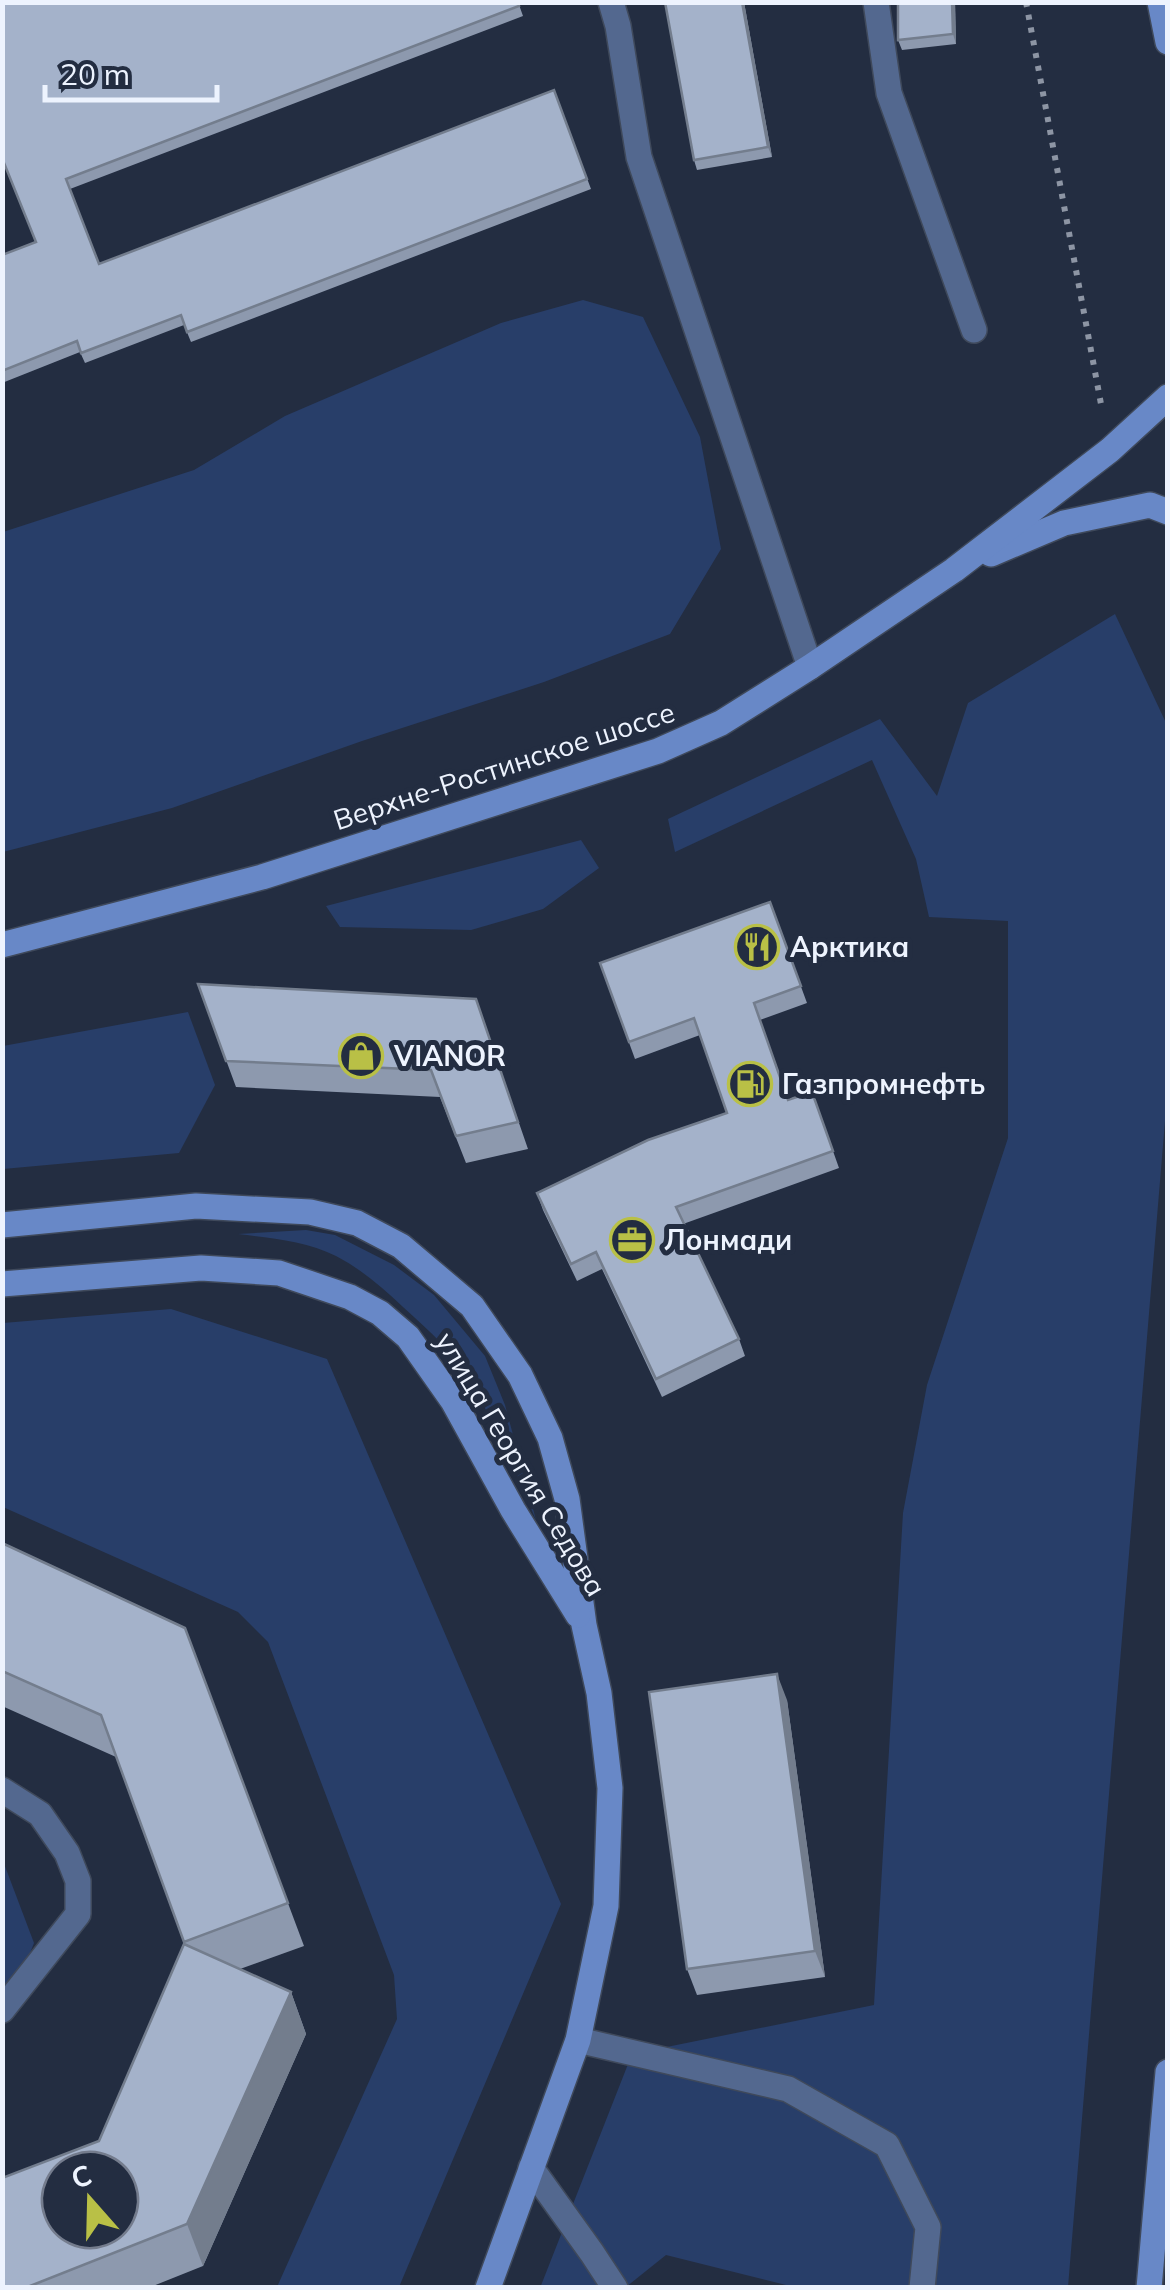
<svg xmlns="http://www.w3.org/2000/svg" width="1170" height="2290" viewBox="0 0 1170 2290" font-family="Mulish,sans-serif">
	<style>
		.green { fill: #283e69 }
		.lines { fill: none; stroke-linecap: round; stroke-linejoin: round }
		.lane-casing { stroke: #3f495b; stroke-width: 28 }
		.secondary-casing { stroke: #3f495b; stroke-width: 28 }
		.path { stroke: #8d95a4; stroke-width: 6; stroke-dasharray: 5 8; stroke-linecap: butt }
		.lane { stroke: #53688f; stroke-width: 25 }
		.secondary { stroke: #6888c7; stroke-width: 25 }
		.wall { fill: #8d99ae }
		.shaded-wall { fill: #737d8d }
		.building { fill: #a4b2ca; stroke: #737d8d; stroke-width: 2.5; fill-rule: evenodd }
		.labels { text-anchor: middle; stroke-width: 10; stroke-linejoin: round; paint-order: stroke }
		.street-label { font-size: 28px; fill: #edf3fe; stroke: #232d41 }
		.poi-label { font-size: 28px; font-weight: bold; fill: #edf3fe; stroke: #232d41; text-anchor: start }
	</style>
	<rect width="100%" height="100%" fill="#232d41"/>
	<g class="green">
		<path d="M 583,300 L 643,317 L 700,437 L 721,549 L 670,634 L 544,682 L 362,741 L 172,808 L 3,852 L 3,532 L 194,470 L 285,416 L 501,323 Z"/>
		<path d="M 1115,614 L 1167,725 L 1168,1085 L 1068,2287 L 794,2287 L 666,2255 L 626,2287 L 540,2288 L 632,2054 L 874,2005 L 903,1513 L 927,1385 L 1008,1138 L 1008,921 L 929,917 L 916,859 L 872,760 L 675,852 L 668,819 L 880,719 L 937,796 L 968,703 Z"/>
		<path d="M 581,840 L 599,868 L 543,909 L 471,930 L 340,927 L 326,906 Z"/>
		<path d="M 188,1012 L 215,1085 L 179,1153 L 3,1169 L 3,1046 Z"/>
		<path d="M 306,1230 L 335,1235 L 394,1265 L 434,1295 L 485,1356 L 505,1405 L 536,1520 C 513,1466 482,1388 442,1344 C 430,1331 416,1319 403,1307 C 382,1287 361,1269 336,1256 C 306,1241 271,1238 238,1234 Z"/>
		<path d="M 171,1309 L 327,1359 L 561,1904 L 399,2287 L 277,2287 L 397,2019 L 394,1975 L 268,1642 L 238,1612 L 3,1507 L 3,1323 Z"/>
		<path d="M 3,1861 L 34,1943 L 3,2022 Z"/>
	</g>
	<g class="lines">
		<defs>
			<g id="lane">
				<path d="M 611,2 L 618,26 L 639,157 L 810,667"/>
				<path d="M 876,2 L 889,93 L 974,330"/>
				<path d="M 2,1790 L 40,1814 L 67,1853 L 78,1881 L 78,1914 L 2,2010"/>
				<path d="M 578,2040 L 788,2089 L 887,2145 L 928,2227 L 922,2288"/>
				<path d="M 531,2168 L 592,2253 L 615,2288"/>
			</g>
			<g id="secondary">
				<path d="M 1160,2 L 1168,42"/>
				<path d="M 991,554 L 1064,523 L 1150,505 L 1168,512"/>
				<path d="M 2,945 L 262,877 L 658,751 L 721,723 L 810,667 L 954,570 L 1110,450 L 1168,397"/>
				<path d="M 2,1225 L 196,1206 L 310,1212 L 357,1223 L 401,1246 L 472,1306 L 520,1375 L 550,1438 L 567,1499 L 584,1625 L 599,1693 L 610,1788 L 606,1906 L 578,2040 L 488,2288"/>
				<path d="M 2,1284 L 201,1268 L 279,1273 L 350,1297 L 380,1313 L 408,1337 L 453,1401 L 513,1510 L 578,1615"/>
				<path d="M 1149,2288 L 1168,2072"/>
			</g>
		</defs>
		<use href="#lane" class="lane-casing"/>
		<use href="#secondary" class="secondary-casing"/>
		<path class="path" d="M 1026,2 L 1101,404"/>
		<use href="#lane" class="lane"/>
		<use href="#secondary" class="secondary"/>
	</g>
	<g class="wall">
		<path d="M 518,2 L 523,16 L 70,189 L 99,264 L 554,90 L 591,189 L 191,342 L 184,325 L 85,363 L 80,352 L 2,383 L 2,255 L 36,242 L 2,159 Z"/>
		<path d="M 744,2 L 772,157 L 697,170 L 694,160 Z"/>
		<path d="M 898,2 L 955,2 L 956,44 L 902,50 L 898,40 Z"/>
		<path d="M 770,902 L 807,1003 L 760,1020 L 789,1100 L 812,1092 L 839,1168 L 683,1224 L 739,1339 L 745,1356 L 662,1397 L 602,1269 L 577,1281 L 543,1210 L 537,1193 L 727,1113 L 700,1035 L 635,1059 L 600,963 Z"/>
		<path d="M 198,984 L 476,999 L 528,1149 L 466,1163 L 440,1097 L 236,1087 Z"/>
		<path d="M 2,1543 L 185,1628 L 304,1946 L 240,1969 L 291,1992 L 306,2034 L 203,2266 L 148,2288 L 2,2288 L 99,2141 L 185,1945 L 116,1757 L 2,1706 Z"/>
		<path d="M 787,1700 L 825,1977 L 697,1995 L 687,1969 Z"/>
	</g>
	<g class="shaded-wall">
		<path d="M 742,2 L 744,2 L 772,157 L 768,147 Z"/>
		<path d="M 952,2 L 955,2 L 956,44 L 953,34 Z"/>
		<path d="M 777,1674 L 787,1700 L 825,1977 L 815,1951 Z"/>
		<path d="M 291,1992 L 306,2034 L 203,2266 L 187,2224 Z"/>
	</g>
	<g class="building">
		<path d="M 2,2 L 518,2 L 519,6 L 66,179 L 99,264 L 554,90 L 587,179 L 187,332 L 181,315 L 81,353 L 77,341 L 2,371 L 2,255 L 36,242 L 2,158 Z"/>
		<path d="M 665,2 L 742,2 L 768,147 L 694,160 Z"/>
		<path d="M 898,2 L 952,2 L 953,34 L 898,40 Z"/>
		<path d="M 770,902 L 801,986 L 754,1003 L 788,1100 L 812,1092 L 833,1151 L 676,1207 L 739,1339 L 656,1379 L 596,1252 L 571,1264 L 537,1193 L 648,1140 L 727,1113 L 694,1018 L 629,1042 L 600,963 Z"/>
		<path d="M 198,984 L 476,999 L 518,1122 L 456,1136 L 431,1070 L 226,1061 Z"/>
		<path d="M 2,1543 L 185,1628 L 288,1903 L 184,1942 L 101,1715 L 2,1671 Z"/>
		<path d="M 777,1674 L 815,1951 L 687,1969 L 649,1692 Z"/>
		<path d="M 184,1944 L 291,1992 L 187,2224 L 25,2288 L 2,2288 L 2,2178 L 99,2141 ZM 60,2170 L 120,2170 L 120,2230 L 60,2230 Z"/>
	</g>
	<defs>
		<symbol id="restaurant-ring" viewBox="-11 -11 22 22"><circle r="9.5" fill="#232d41" stroke="#b9c046" stroke-width="1.5"/><path d="M-5-6h1v4h1v-4h1v4h1v-4h1v5L-1.5 .5V6h-2V.5L-5-1ZM5-6V6H3V1.5H1.5Q1.5-4 5-6Z" fill="#b9c046"/></symbol>
		<symbol id="shop-ring" viewBox="-11 -11 22 22"><circle r="9.5" fill="#232d41" stroke="#b9c046" stroke-width="1.5"/><path d="M-5-2.5h2.3a2.7 3.5 0 0 1 5.4 0H5L5.5 6h-11ZM-1.5-2.5h3a1.5 2.3 0 0 0-3 0Z" fill="#b9c046"/></symbol>
		<symbol id="fuel-ring" viewBox="-11 -11 22 22"><circle r="9.5" fill="#232d41" stroke="#b9c046" stroke-width="1.5"/><path d="M-5.5-6h7V0h2V4h1.3V-2.5L3-4.5l.8-.8L6-3V5H2.5V1h-1V6h-7ZM-4.2-4.7v3.2H.2V-4.7Z" fill="#b9c046"/></symbol>
		<symbol id="office-ring" viewBox="-11 -11 22 22"><circle r="9.5" fill="#232d41" stroke="#b9c046" stroke-width="1.5"/><path d="M-6-3h4V-5.5h4V-3h4V5H-6ZM-1-4.5V-3h2v-1.5ZM-6 0V1H6V0Z" fill="#b9c046"/></symbol>
	</defs>
	<g fill-rule="evenodd">
		<use href="#restaurant-ring" x="732" y="922" width="50" height="50"/>
		<use href="#shop-ring" x="336" y="1031" width="50" height="50"/>
		<use href="#fuel-ring" x="725" y="1059" width="50" height="50"/>
		<use href="#office-ring" x="607" y="1215" width="50" height="50"/>
	</g>
	<g class="labels">
		<g class="street-label">
			<text transform="translate(504 766) rotate(-18)" y="10">Верхне-Ростинское шоссе</text>
			<text transform="translate(521 1464) rotate(59)" y="10">улица Георгия Седова</text>
		</g>
		<g class="poi-label">
			<text x="790" y="957">Арктика</text>
			<text x="394" y="1066">VIANOR</text>
			<text x="782" y="1094">Газпромнефть</text>
			<text x="664" y="1250">Лонмади</text>
		</g>
	</g>
	<rect width="1170" height="2290" fill="none" stroke="#edf3fe" stroke-width="10"/>
	<g transform="translate(90 2200) rotate(340)"><circle r="48" fill="#232d41" stroke="#747c8d" stroke-width="2.5"/>
	<path d="M0-8L18 38L0 25L-18 38Z" fill="#b9c046"/>
	<text y="-15" font-size="28" font-weight="bold" text-anchor="middle" fill="#edf3fe">С</text>
	</g>
	<path d="M45 85v15h172v-15" fill="none" stroke="#edf3fe" stroke-width="5"/>
	<text x="60" y="85" font-size="30" fill="#edf3fe" stroke="#232d41" stroke-width="8" paint-order="stroke">20 m</text>
</svg>
